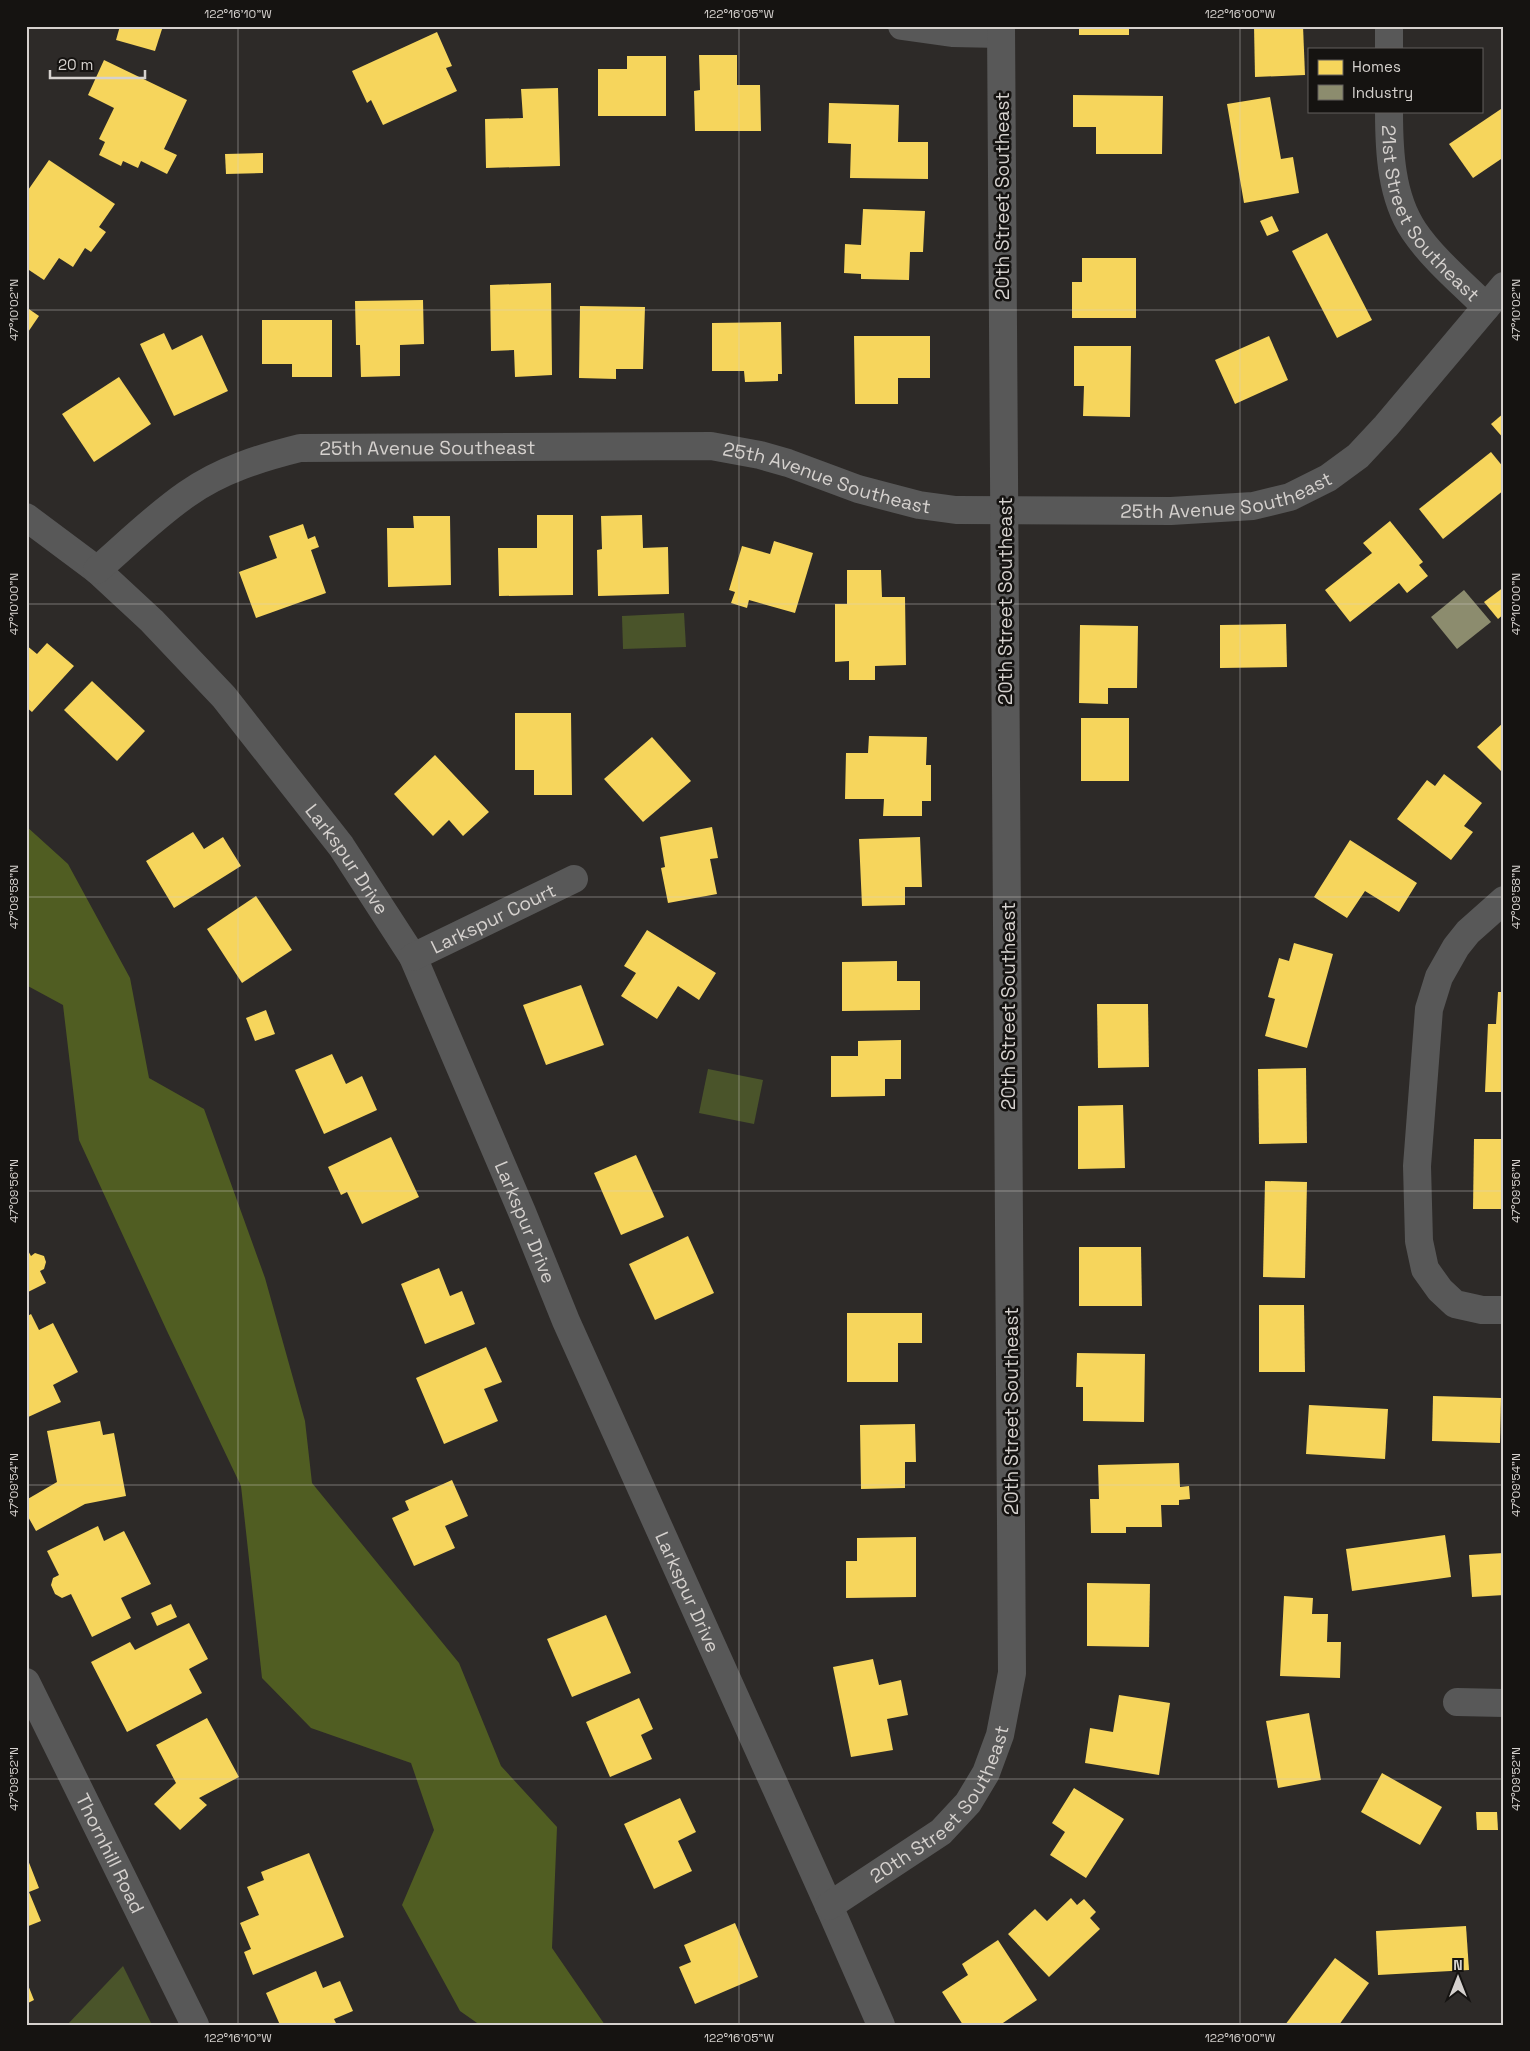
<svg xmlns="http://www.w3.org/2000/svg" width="1530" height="2051" viewBox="0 0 1530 2051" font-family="'Space Grotesk',sans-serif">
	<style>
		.green { fill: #4a542a }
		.forest { fill: #505d22 }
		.homes { fill: #f6d55c }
		.industry { fill: #8c8c6e }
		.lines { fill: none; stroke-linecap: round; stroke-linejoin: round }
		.minor { stroke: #585858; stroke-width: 28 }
		.ticks { fill: none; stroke: #d5d1ce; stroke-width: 1; stroke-opacity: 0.45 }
		.labels { text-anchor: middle; stroke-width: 5; stroke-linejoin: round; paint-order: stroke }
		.street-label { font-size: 19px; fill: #d5d1ce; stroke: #151311 }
		.neatline { fill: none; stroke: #d5d1ce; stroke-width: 2 }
		.ticks-label { font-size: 12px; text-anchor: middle; fill: #d5d1ce }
	</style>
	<rect width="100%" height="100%" fill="#2d2a28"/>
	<g class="green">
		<path d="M 684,613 L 686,647 L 623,649 L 622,616 Z"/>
		<path d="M 708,1069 L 763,1080 L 754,1124 L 699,1113 Z"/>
		<path d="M 123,1966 L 152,2025 L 67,2025 Z"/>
	</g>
	<path class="forest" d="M 26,826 L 68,864 L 130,978 L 149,1078 L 204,1109 L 265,1278 L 305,1421 L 312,1483 L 459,1663 L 501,1766 L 557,1827 L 552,1948 L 605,2025 L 480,2025 L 460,2011 L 402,1905 L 434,1830 L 411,1763 L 311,1728 L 262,1678 L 241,1486 L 167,1331 L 79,1140 L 63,1005 L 26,985 Z"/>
	<g class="homes">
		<path d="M 120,26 L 163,26 L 155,51 L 116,40 Z"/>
		<rect x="1079" y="26" width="50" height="9"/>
		<path d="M 1254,26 L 1303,26 L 1305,75 L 1255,77 Z"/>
		<path d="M 437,32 L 452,66 L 446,68 L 457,91 L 383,125 L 371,100 L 367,103 L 352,71 Z"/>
		<path d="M 699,55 L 737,55 L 737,85 L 760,85 L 761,131 L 695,131 L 694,91 L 700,90 Z"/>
		<path d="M 627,56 L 666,56 L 666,116 L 598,116 L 598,69 L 627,69 Z"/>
		<path d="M 104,60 L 187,100 L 164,149 L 177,155 L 167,174 L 141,161 L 138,168 L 123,161 L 121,166 L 99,155 L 105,142 L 99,139 L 114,108 L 88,95 Z"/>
		<path d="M 558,88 L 560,166 L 486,168 L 485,119 L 523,118 L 521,89 Z"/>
		<path d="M 1073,95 L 1163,96 L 1162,154 L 1096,154 L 1096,127 L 1073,127 Z"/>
		<path d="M 1270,97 L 1281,159 L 1293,157 L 1299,193 L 1244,203 L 1227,104 Z"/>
		<path d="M 829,103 L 899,105 L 898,142 L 928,142 L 928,179 L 850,178 L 851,144 L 828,143 Z"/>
		<path d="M 1501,109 L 1504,113 L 1504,157 L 1473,178 L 1449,144 Z"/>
		<path d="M 263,153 L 263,173 L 226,174 L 225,154 Z"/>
		<path d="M 49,160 L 115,204 L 99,227 L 106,232 L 91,252 L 85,248 L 73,267 L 59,258 L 44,280 L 26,268 L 26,223 L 29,219 L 26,217 L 26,193 Z"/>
		<path d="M 863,209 L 925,211 L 923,252 L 910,252 L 909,280 L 861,279 L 861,274 L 844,273 L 845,244 L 861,245 Z"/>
		<path d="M 1272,216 L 1279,231 L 1267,236 L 1260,221 Z"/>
		<path d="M 1327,233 L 1372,320 L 1337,338 L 1292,251 Z"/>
		<path d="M 1082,258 L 1136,258 L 1136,318 L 1072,318 L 1072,282 L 1082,282 Z"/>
		<path d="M 551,283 L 552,375 L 515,377 L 514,350 L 491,351 L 490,285 Z"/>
		<path d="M 423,300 L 424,344 L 400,345 L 400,376 L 361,377 L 360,345 L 356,345 L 355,301 Z"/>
		<path d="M 580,306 L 645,307 L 643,369 L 616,369 L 616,379 L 579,378 Z"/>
		<path d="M 26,307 L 39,316 L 26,335 Z"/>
		<path d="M 262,320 L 332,320 L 332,377 L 292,377 L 292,364 L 262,364 Z"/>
		<path d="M 781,322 L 782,374 L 778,374 L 778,381 L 745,382 L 744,371 L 712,371 L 712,323 Z"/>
		<path d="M 164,333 L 172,350 L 202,335 L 228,391 L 174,416 L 140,344 Z"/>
		<path d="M 854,336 L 930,336 L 930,378 L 898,378 L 898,404 L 855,404 Z"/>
		<path d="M 1269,336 L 1288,380 L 1235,404 L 1215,360 Z"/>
		<path d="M 1074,346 L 1131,346 L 1130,417 L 1083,416 L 1084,386 L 1074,386 Z"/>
		<path d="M 119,377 L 151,424 L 94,462 L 62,414 Z"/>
		<path d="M 1504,413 L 1504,439 L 1491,424 Z"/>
		<path d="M 1491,452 L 1504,468 L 1504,490 L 1443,539 L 1419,509 Z"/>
		<path d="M 537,515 L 573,515 L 573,595 L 499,596 L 498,548 L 537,548 Z"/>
		<path d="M 642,515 L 643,548 L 668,547 L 669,594 L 598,596 L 597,550 L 602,549 L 601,516 Z"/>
		<path d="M 413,516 L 450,516 L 451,585 L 388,587 L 387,528 L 414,528 Z"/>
		<path d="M 1390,521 L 1423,562 L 1419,565 L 1428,576 L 1407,593 L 1399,583 L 1350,622 L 1325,590 L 1372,553 L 1363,543 Z"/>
		<path d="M 303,524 L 308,539 L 315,536 L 319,547 L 311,550 L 326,593 L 256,618 L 239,572 L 277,558 L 269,536 Z"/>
		<path d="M 774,541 L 813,553 L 795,613 L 749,600 L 747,608 L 731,603 L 735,592 L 729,590 L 742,546 L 770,554 Z"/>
		<path d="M 847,570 L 881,570 L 882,597 L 905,597 L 906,665 L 875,666 L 875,680 L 849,680 L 849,661 L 835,662 L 835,604 L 847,604 Z"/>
		<path d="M 1504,587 L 1504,614 L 1498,619 L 1484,602 Z"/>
		<path d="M 1286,624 L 1287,667 L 1220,668 L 1220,625 Z"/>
		<path d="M 1080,625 L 1138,626 L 1137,688 L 1108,688 L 1108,704 L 1079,703 Z"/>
		<path d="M 47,643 L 74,666 L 32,712 L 26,707 L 26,645 L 37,654 Z"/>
		<path d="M 92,681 L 145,731 L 117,761 L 64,710 Z"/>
		<path d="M 515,713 L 571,713 L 572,795 L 534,795 L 534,770 L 515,770 Z"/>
		<rect x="1081" y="718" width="48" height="63"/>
		<path d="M 1504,722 L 1504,774 L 1477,747 Z"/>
		<path d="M 869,736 L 927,737 L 926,765 L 931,765 L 931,801 L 922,801 L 922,816 L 883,816 L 884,799 L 845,799 L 846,753 L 868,753 Z"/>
		<path d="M 652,737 L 691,781 L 643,822 L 604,779 Z"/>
		<path d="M 435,755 L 489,812 L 463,836 L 449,820 L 433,836 L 394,794 Z"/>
		<path d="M 1444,774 L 1482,803 L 1464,826 L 1473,832 L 1451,860 L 1397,819 L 1427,780 L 1435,786 Z"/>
		<path d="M 712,827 L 718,858 L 710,859 L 717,894 L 668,903 L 661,868 L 665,867 L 660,837 Z"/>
		<path d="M 193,832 L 204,849 L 223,837 L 241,866 L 174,908 L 146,861 Z"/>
		<path d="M 920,837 L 922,887 L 905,887 L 905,905 L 862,906 L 859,839 Z"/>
		<path d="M 1350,840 L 1417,883 L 1399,912 L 1365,891 L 1347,918 L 1314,897 Z"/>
		<path d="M 256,896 L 292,950 L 242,983 L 207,929 Z"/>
		<path d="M 647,930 L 716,973 L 699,1000 L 678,986 L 657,1019 L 621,996 L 636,973 L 624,966 Z"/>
		<path d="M 1294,943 L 1333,954 L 1307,1048 L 1265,1036 L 1275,999 L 1268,997 L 1279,958 L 1289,961 Z"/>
		<path d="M 897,961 L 897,981 L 920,981 L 920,1010 L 842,1011 L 842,962 Z"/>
		<path d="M 581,985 L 604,1045 L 546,1065 L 523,1005 Z"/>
		<path d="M 1498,992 L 1504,992 L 1504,1092 L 1485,1092 L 1488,1024 L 1496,1024 Z"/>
		<path d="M 1097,1004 L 1148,1004 L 1149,1067 L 1098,1068 Z"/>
		<path d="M 266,1010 L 275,1034 L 255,1041 L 246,1018 Z"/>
		<path d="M 901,1040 L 901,1079 L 885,1079 L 885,1096 L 831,1097 L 831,1056 L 858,1056 L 858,1041 Z"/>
		<path d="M 332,1054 L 346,1084 L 362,1076 L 377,1110 L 324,1134 L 295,1070 Z"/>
		<path d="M 1306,1068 L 1307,1143 L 1259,1144 L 1258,1069 Z"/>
		<path d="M 1123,1105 L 1125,1168 L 1078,1169 L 1078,1106 Z"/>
		<path d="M 391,1137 L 419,1197 L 362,1224 L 347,1192 L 341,1195 L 328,1167 Z"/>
		<path d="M 1474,1139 L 1504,1139 L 1504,1209 L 1473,1209 Z"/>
		<path d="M 636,1155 L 664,1217 L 621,1235 L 594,1173 Z"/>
		<path d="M 1265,1181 L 1307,1182 L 1305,1278 L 1263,1277 Z"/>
		<path d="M 688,1236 L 714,1293 L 655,1320 L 629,1264 Z"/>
		<path d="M 26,1247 L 31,1256 L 35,1253 L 44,1256 L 46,1262 L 44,1269 L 40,1271 L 46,1283 L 26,1293 Z"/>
		<path d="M 1079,1247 L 1141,1247 L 1142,1306 L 1079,1306 Z"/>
		<path d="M 439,1268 L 450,1296 L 462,1291 L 475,1324 L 425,1344 L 401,1284 Z"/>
		<path d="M 1259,1305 L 1304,1305 L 1305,1372 L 1259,1372 Z"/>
		<path d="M 847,1313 L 922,1313 L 922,1343 L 898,1343 L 898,1382 L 847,1382 Z"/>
		<path d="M 31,1314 L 39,1330 L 53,1323 L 78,1372 L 53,1385 L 61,1402 L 26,1418 L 26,1317 Z"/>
		<path d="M 486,1347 L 502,1382 L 484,1389 L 498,1421 L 444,1444 L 416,1378 Z"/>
		<path d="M 1077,1353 L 1145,1354 L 1144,1422 L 1083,1421 L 1083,1387 L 1076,1387 Z"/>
		<path d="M 1433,1396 L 1501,1398 L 1500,1443 L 1432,1441 Z"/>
		<path d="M 1309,1405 L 1388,1409 L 1385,1459 L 1306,1454 Z"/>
		<path d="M 100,1421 L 103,1435 L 114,1433 L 126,1496 L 85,1504 L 36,1531 L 26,1513 L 26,1500 L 57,1482 L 47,1431 Z"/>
		<path d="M 915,1424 L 916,1462 L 905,1462 L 905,1488 L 861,1489 L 860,1425 Z"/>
		<path d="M 1179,1463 L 1180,1487 L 1189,1486 L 1190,1499 L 1179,1500 L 1179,1505 L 1161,1505 L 1162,1527 L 1126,1527 L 1126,1533 L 1091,1533 L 1090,1499 L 1099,1499 L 1098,1465 Z"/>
		<path d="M 452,1480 L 468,1516 L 445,1526 L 455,1548 L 414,1566 L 392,1518 L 409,1510 L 405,1501 Z"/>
		<path d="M 98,1526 L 104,1541 L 124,1531 L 151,1584 L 121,1598 L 131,1618 L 92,1637 L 71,1594 L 62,1598 L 55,1594 L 51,1585 L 53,1578 L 59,1575 L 47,1551 Z"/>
		<path d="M 1445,1535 L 1451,1577 L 1352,1591 L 1346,1549 Z"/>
		<path d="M 916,1537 L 916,1597 L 846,1598 L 846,1561 L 857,1561 L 857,1538 Z"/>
		<path d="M 1504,1553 L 1504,1595 L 1472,1597 L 1469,1555 Z"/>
		<path d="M 1087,1583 L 1150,1584 L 1149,1647 L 1087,1646 Z"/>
		<path d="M 1284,1596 L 1313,1598 L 1312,1614 L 1328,1614 L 1327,1642 L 1341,1642 L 1340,1678 L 1280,1676 Z"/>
		<path d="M 171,1604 L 177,1617 L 157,1626 L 151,1613 Z"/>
		<path d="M 606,1615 L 631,1673 L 572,1697 L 547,1639 Z"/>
		<path d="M 189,1623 L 208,1659 L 189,1669 L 202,1693 L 127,1732 L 91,1662 L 130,1642 L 135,1650 Z"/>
		<path d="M 873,1659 L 879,1685 L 901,1680 L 908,1715 L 887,1719 L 893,1750 L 851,1757 L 833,1667 Z"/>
		<path d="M 1119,1695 L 1170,1703 L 1159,1775 L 1085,1763 L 1090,1728 L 1113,1732 Z"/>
		<path d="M 639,1698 L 653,1729 L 641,1735 L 652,1759 L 610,1777 L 586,1722 Z"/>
		<path d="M 1309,1713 L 1321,1780 L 1278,1788 L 1266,1721 Z"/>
		<path d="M 207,1718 L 239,1777 L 199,1798 L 207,1805 L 180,1830 L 154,1804 L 176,1783 L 156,1745 Z"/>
		<path d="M 1382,1773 L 1442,1807 L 1420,1845 L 1361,1812 Z"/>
		<path d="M 1074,1788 L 1124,1819 L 1086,1878 L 1050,1855 L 1065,1832 L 1052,1823 Z"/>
		<path d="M 680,1798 L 696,1832 L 678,1841 L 692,1871 L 654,1889 L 624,1824 Z"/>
		<path d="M 1476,1812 L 1497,1812 L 1498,1830 L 1477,1830 Z"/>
		<path d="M 309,1853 L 344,1937 L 253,1975 L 244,1952 L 251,1949 L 240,1923 L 259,1915 L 247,1887 L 264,1880 L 261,1872 Z"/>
		<path d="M 26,1855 L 39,1888 L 29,1892 L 41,1921 L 26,1927 Z"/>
		<path d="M 1071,1898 L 1077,1905 L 1084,1899 L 1096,1912 L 1090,1918 L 1100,1929 L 1049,1977 L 1008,1934 L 1035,1909 L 1047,1921 Z"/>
		<path d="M 735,1923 L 758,1977 L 695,2004 L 679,1967 L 691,1962 L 684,1945 Z"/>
		<path d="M 1466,1926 L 1469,1970 L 1378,1975 L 1376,1931 Z"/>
		<path d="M 998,1940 L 1037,2000 L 1000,2025 L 963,2025 L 942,1992 L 968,1975 L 962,1964 Z"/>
		<path d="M 1335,1958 L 1369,1983 L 1339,2025 L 1285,2025 Z"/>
		<path d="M 316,1971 L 323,1988 L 340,1981 L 353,2011 L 334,2019 L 337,2025 L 280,2025 L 266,1993 Z"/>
		<path d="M 26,1980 L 34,2000 L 26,2004 Z"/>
	</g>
	<path class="industry" d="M 1464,590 L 1491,622 L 1457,649 L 1431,617 Z"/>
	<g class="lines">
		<g class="minor">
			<path d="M 902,26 L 952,33 L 1001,34"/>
			<path d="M 1389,26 L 1389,49"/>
			<path id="s1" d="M 1389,111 C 1389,151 1391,197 1414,231 C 1433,259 1462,283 1486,307"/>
			<path id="s2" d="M 26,517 L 97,570 L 152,621 L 224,697 L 341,846 L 413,957 L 522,1212 L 566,1321 L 829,1906 L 881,2025"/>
			<path id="s3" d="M 97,570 C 126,545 155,516 187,494 C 221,470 260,458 300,448 L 711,446 L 760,455 L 788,463 L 858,489 L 896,499 L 919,505 L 956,510 L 1171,511 L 1253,506 L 1290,497 L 1328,478 L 1358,456 L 1386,426 L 1504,286"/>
			<path d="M 1504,900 L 1468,932 L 1456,947 L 1439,977 L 1429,1009 L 1417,1166 L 1419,1241 L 1425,1269 L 1440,1290 L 1455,1304 L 1482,1310 L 1504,1310"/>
			<path id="s4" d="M 413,957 L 574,879"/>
			<path id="s5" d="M 26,1682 L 195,2025"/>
			<path d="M 1457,1702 L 1504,1703"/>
			<path id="s6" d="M 829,1906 L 941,1832 L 968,1803 L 986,1773 L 1000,1735 L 1012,1673 L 1001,26"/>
		</g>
	</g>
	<path class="ticks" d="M 238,26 L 238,2025M 739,26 L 739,2025M 1240,26 L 1240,2025M 26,310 L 1504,310M 26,604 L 1504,604M 26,897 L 1504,897M 26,1191 L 1504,1191M 26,1485 L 1504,1485M 26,1779 L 1504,1779"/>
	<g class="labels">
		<g class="street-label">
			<text transform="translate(1002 196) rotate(-90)" y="7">20th Street Southeast</text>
			<text dy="7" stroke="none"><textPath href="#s1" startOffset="115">21st Street Southeast</textPath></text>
			<text dy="7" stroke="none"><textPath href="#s3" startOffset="368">25th Avenue Southeast</textPath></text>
			<text dy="7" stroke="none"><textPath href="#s3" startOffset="772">25th Avenue Southeast</textPath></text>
			<text dy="7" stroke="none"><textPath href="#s3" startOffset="1178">25th Avenue Southeast</textPath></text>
			<text transform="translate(1005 601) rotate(-90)" y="7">20th Street Southeast</text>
			<text dy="7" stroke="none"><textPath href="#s2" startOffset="472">Larkspur Drive</textPath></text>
			<text dy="7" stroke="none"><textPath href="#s4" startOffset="89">Larkspur Court</textPath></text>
			<text transform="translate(1008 1006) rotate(-90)" y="7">20th Street Southeast</text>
			<text dy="7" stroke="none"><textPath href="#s2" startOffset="878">Larkspur Drive</textPath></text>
			<text transform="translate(1011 1411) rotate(-90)" y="7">20th Street Southeast</text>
			<text dy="7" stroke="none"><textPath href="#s2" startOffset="1282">Larkspur Drive</textPath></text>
			<text dy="7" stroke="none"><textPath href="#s6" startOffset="155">20th Street Southeast</textPath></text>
			<text dy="7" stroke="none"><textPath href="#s5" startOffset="191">Thornhill Road</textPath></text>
		</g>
	</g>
	<rect width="1530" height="2051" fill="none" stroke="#151311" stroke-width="55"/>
	<rect x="1308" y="48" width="175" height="65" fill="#151311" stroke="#625f5d"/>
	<rect x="1318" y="60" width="25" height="15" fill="#f6d55c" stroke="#625f5d"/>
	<text x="1352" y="72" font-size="15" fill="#d5d1ce">Homes</text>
	<rect x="1318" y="85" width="25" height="15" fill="#8c8c6e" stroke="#625f5d"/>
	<text x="1352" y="98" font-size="15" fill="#d5d1ce">Industry</text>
	<g transform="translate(1458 1978)" stroke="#151311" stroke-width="4" paint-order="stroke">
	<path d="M0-4L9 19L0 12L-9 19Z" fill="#d5d1ce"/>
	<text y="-8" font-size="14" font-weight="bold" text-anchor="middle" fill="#d5d1ce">N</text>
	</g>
	<path d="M50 70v8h95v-8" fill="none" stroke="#d5d1ce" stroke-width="2.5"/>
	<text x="58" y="70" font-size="15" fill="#d5d1ce" stroke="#151311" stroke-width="4" paint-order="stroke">20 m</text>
	<rect x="28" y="28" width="1474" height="1996" class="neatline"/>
	<g class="ticks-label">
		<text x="238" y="18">122°16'10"W</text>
		<text x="739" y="18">122°16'05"W</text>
		<text x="1240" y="18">122°16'00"W</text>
		<text transform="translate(14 310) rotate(-90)" y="4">47°10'02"N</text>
		<text transform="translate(1516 310) rotate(-90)" y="4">47°10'02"N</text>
		<text transform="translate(14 604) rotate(-90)" y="4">47°10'00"N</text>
		<text transform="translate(1516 604) rotate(-90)" y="4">47°10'00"N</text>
		<text transform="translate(14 897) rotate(-90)" y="4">47°09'58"N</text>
		<text transform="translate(1516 897) rotate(-90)" y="4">47°09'58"N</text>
		<text transform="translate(14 1191) rotate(-90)" y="4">47°09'56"N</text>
		<text transform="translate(1516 1191) rotate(-90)" y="4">47°09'56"N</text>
		<text transform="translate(14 1485) rotate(-90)" y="4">47°09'54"N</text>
		<text transform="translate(1516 1485) rotate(-90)" y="4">47°09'54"N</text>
		<text transform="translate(14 1779) rotate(-90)" y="4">47°09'52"N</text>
		<text transform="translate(1516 1779) rotate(-90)" y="4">47°09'52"N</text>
		<text x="238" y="2042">122°16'10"W</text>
		<text x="739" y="2042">122°16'05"W</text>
		<text x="1240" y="2042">122°16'00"W</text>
	</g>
</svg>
